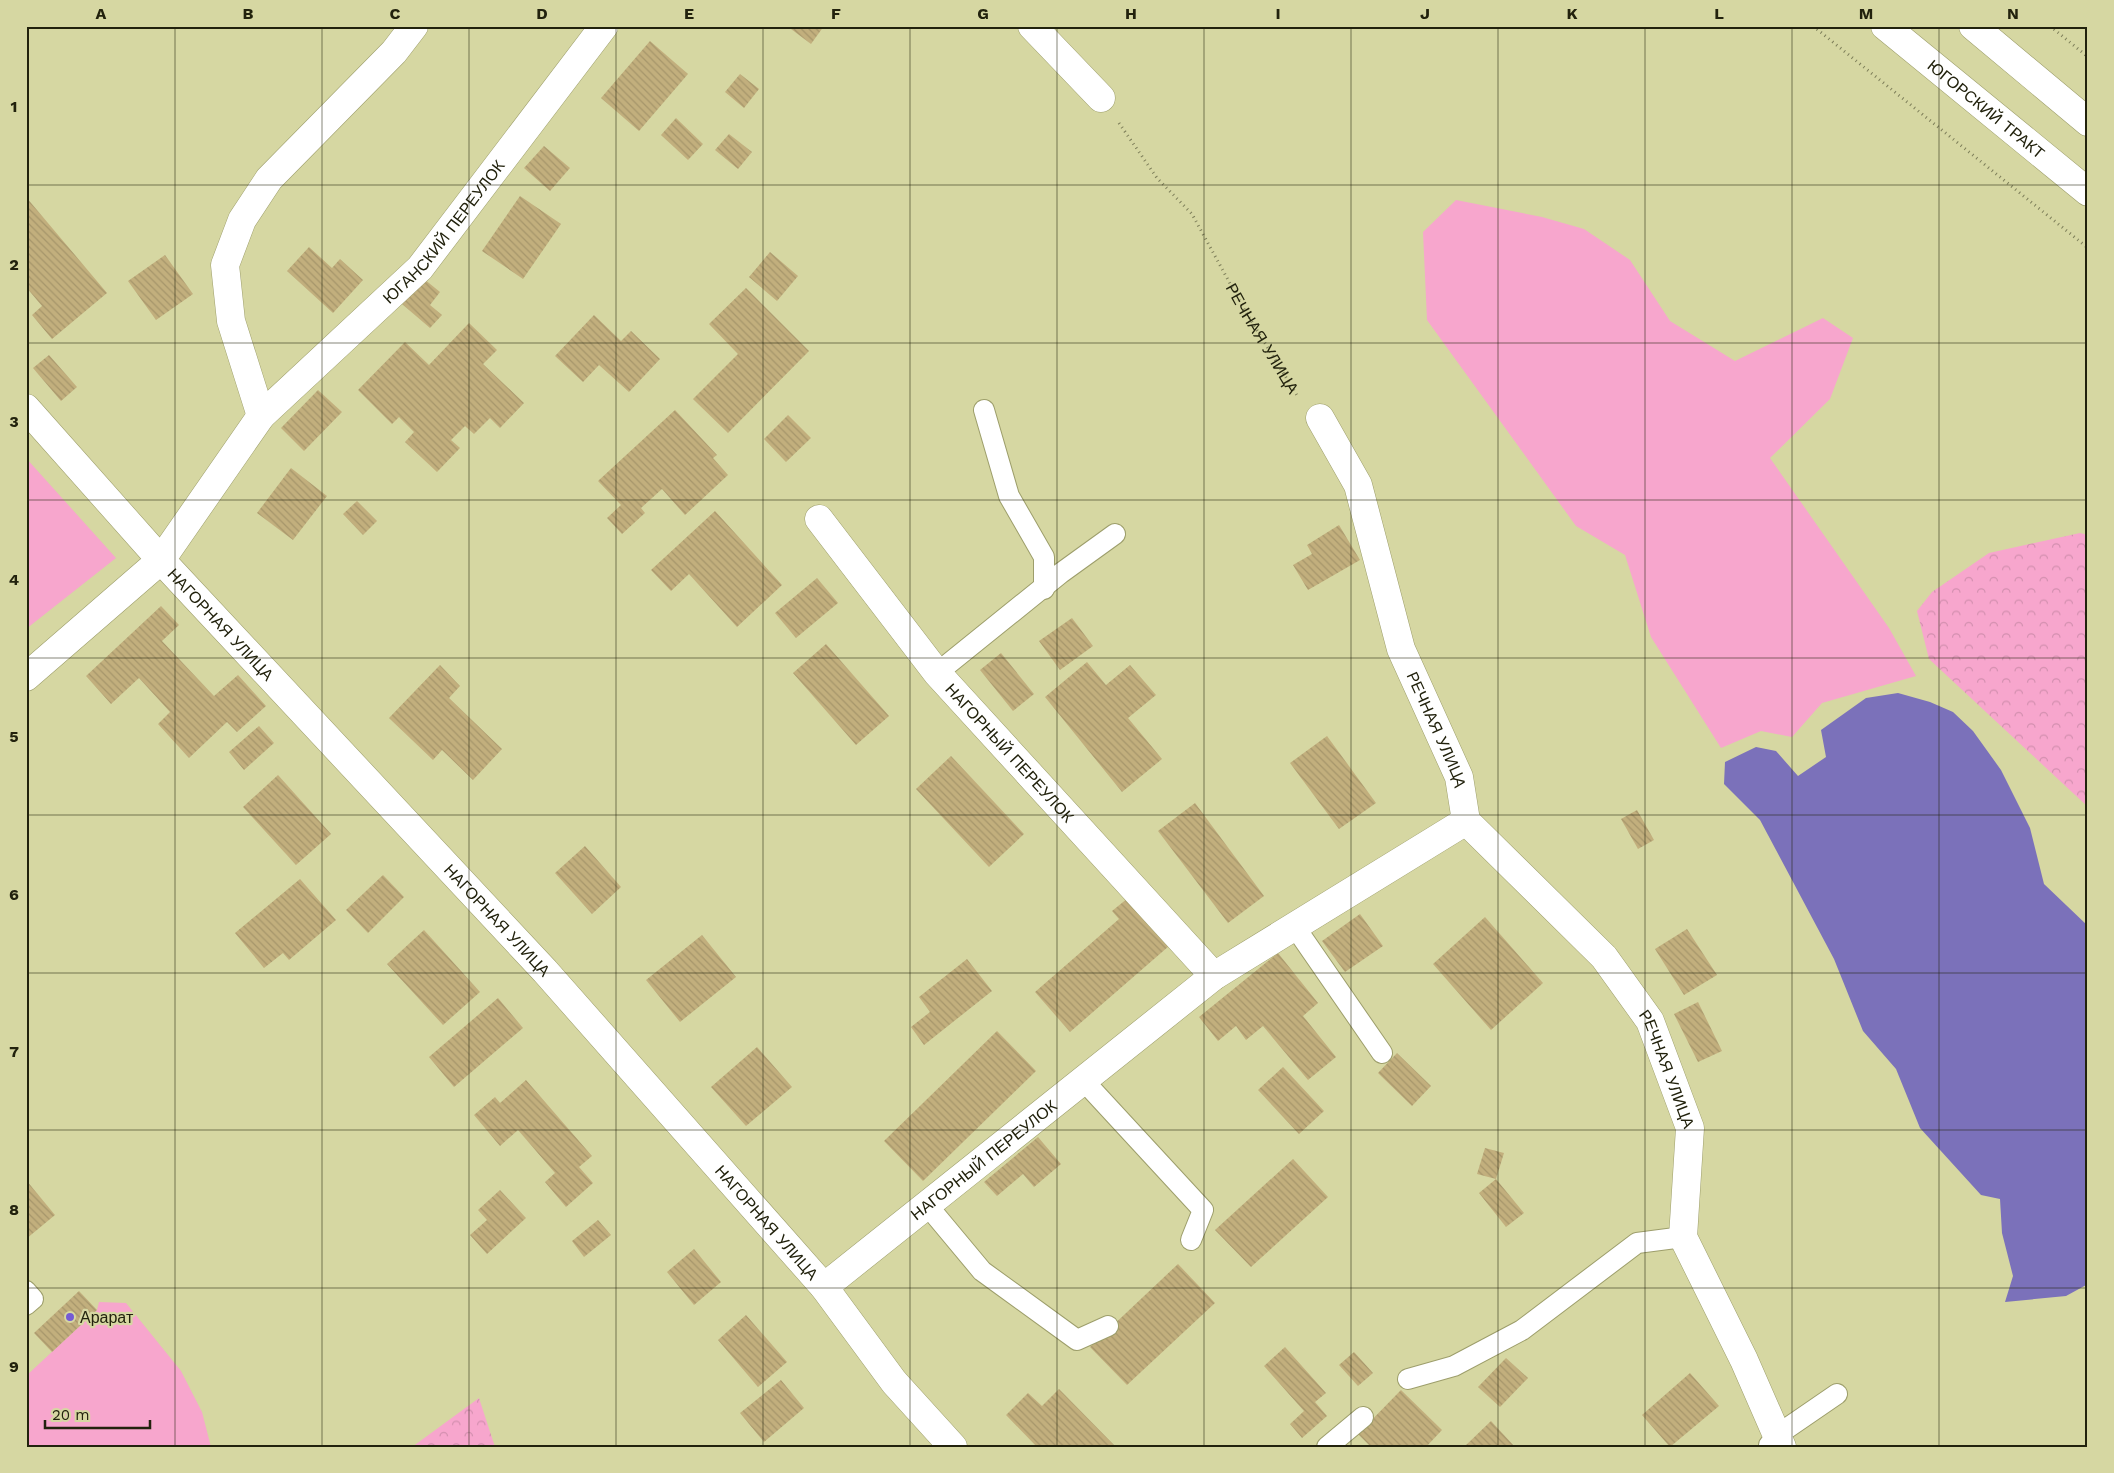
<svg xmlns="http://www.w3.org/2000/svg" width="2114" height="1473" viewBox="0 0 2114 1473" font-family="'Work Sans',sans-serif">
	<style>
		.green { fill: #f7a6cd }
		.forest { fill: url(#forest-crowns) }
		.water { fill: #7b71ba }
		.building { fill: url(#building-back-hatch) }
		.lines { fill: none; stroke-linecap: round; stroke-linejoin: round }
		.service-casing { stroke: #9d9e6b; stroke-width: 22 }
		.minor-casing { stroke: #9d9e6b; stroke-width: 29 }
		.primary-casing { stroke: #9d9e6b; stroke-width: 29 }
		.path { stroke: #7d7e59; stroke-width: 3; stroke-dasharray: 1 4; stroke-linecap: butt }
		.service { stroke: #fff; stroke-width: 20 }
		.minor { stroke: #fff; stroke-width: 28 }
		.primary { stroke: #fff; stroke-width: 28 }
		.grid { fill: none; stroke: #22220d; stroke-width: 1; stroke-opacity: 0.55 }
		.poi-dot { fill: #755bd5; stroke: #d6d7a2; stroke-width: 2 }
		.labels { text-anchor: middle; stroke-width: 4.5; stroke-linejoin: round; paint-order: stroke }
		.street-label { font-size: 16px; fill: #22220d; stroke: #d6d7a2 }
		.poi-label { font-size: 16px; fill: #22220d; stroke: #d6d7a2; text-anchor: start }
		.neatline { fill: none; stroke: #22220d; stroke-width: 2 }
		.grid-label { font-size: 16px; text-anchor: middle; font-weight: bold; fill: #22220d }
	</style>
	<defs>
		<pattern id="forest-crowns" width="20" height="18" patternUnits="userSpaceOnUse" patternTransform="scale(1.25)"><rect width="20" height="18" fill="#f7a6cd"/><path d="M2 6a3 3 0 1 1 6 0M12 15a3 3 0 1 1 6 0" fill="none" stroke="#d38faf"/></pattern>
		<pattern id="building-back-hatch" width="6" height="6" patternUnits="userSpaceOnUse" patternTransform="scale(1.25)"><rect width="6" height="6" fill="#c2af7d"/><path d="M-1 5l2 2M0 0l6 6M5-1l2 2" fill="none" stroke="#a6966b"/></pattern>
	</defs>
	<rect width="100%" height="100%" fill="#d6d7a2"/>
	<g class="green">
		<path d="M 1456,200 L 1542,217 L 1584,229 L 1630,260 L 1670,321 L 1735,361 L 1823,318 L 1853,338 L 1830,399 L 1770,458 L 1889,628 L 1916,676 L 1822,703 L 1792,737 L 1761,731 L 1721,748 L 1651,637 L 1625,555 L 1576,526 L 1427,320 L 1423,232 Z"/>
		<path d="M 26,458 L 116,558 L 26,629 Z"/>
		<path d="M 99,1302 L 126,1303 L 181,1371 L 202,1412 L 211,1447 L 26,1447 L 26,1376 L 97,1310 Z"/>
	</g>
	<g class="forest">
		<path d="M 2080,533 L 2088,535 L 2088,807 L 1929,659 L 1917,611 L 1932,592 L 1989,553 Z"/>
		<path d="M 479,1398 L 495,1447 L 412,1447 Z"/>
	</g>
	<path class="water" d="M 1898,693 L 1930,702 L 1953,712 L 1973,731 L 2001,770 L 2030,828 L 2044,884 L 2088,926 L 2088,1284 L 2066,1296 L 2005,1302 L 2013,1276 L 2002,1233 L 2000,1199 L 1981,1195 L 1920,1128 L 1896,1069 L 1863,1031 L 1834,959 L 1760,820 L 1724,784 L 1725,762 L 1756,747 L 1776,751 L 1798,776 L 1826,757 L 1821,730 L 1866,698 Z"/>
	<g class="building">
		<path d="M 787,26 L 824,26 L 811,44 Z"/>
		<path d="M 650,41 L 688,74 L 639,131 L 601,98 Z"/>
		<path d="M 740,74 L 759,89 L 744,108 L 725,92 Z"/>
		<path d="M 676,118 L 703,144 L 688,160 L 661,135 Z"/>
		<path d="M 729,134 L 752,152 L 738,169 L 715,150 Z"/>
		<path d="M 544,146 L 570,168 L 550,191 L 524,168 Z"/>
		<path d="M 520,196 L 561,224 L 523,279 L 482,251 Z"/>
		<path d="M 26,197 L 107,293 L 52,339 L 32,315 L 42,306 L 26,287 Z"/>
		<path d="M 309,247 L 332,268 L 340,259 L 363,280 L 333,313 L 287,271 Z"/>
		<path d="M 770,252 L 798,276 L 777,301 L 749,277 Z"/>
		<path d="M 165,255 L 193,294 L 156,320 L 128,281 Z"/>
		<path d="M 424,279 L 440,292 L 430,305 L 442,315 L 430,328 L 402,304 Z"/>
		<path d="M 746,288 L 809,351 L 728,433 L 693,399 L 738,354 L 709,324 Z"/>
		<path d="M 594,315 L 621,341 L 631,331 L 660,359 L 629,392 L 599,365 L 583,382 L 555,356 Z"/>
		<path d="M 469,323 L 497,350 L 483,364 L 524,403 L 500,428 L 490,418 L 474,434 L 465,426 L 451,440 L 460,448 L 437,472 L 405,442 L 414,432 L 399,417 L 392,424 L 358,390 L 405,342 L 429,365 Z"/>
		<path d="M 49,355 L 77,387 L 61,401 L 33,368 Z"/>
		<path d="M 318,390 L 342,412 L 304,451 L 281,428 Z"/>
		<path d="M 675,410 L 717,455 L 713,458 L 728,475 L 685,515 L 662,489 L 641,508 L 645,513 L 622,534 L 607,518 L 621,505 L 598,481 Z"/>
		<path d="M 788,415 L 811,438 L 786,462 L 764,439 Z"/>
		<path d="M 291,468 L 327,496 L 293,540 L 257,513 Z"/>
		<path d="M 357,501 L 377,521 L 363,535 L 343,514 Z"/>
		<path d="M 715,511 L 782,585 L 737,627 L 689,574 L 671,591 L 651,570 Z"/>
		<path d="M 1339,525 L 1360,560 L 1308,590 L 1293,565 L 1312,554 L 1307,545 Z"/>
		<path d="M 817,578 L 838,603 L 796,638 L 775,613 Z"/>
		<path d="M 161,606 L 179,625 L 162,641 L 214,696 L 238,675 L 266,706 L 237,732 L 227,722 L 189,758 L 158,724 L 170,712 L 139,678 L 111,704 L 86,676 Z"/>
		<path d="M 1072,618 L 1093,646 L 1060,670 L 1039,641 Z"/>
		<path d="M 826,644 L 889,716 L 856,745 L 793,673 Z"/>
		<path d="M 1001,653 L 1034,694 L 1013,711 L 980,670 Z"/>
		<path d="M 1087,662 L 1106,685 L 1130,665 L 1156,695 L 1128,718 L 1162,759 L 1122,792 L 1045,697 Z"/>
		<path d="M 440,665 L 460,686 L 449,698 L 502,749 L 473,780 L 442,750 L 433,760 L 389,718 Z"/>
		<path d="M 259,726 L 274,743 L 244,770 L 229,752 Z"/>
		<path d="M 1327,736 L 1376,803 L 1339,829 L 1290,763 Z"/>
		<path d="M 951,756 L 1024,834 L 989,867 L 916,789 Z"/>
		<path d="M 278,775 L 331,834 L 296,865 L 243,807 Z"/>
		<path d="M 1195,803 L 1264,896 L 1228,923 L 1158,831 Z"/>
		<path d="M 1637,810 L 1654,840 L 1638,849 L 1621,819 Z"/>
		<path d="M 585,846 L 621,887 L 592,914 L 555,873 Z"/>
		<path d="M 383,875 L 404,897 L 368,933 L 346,910 Z"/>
		<path d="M 300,879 L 336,920 L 289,960 L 283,953 L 264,968 L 235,933 Z"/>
		<path d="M 1128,898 L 1169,946 L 1070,1032 L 1035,992 L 1119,919 L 1112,911 Z"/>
		<path d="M 1360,914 L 1383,946 L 1345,972 L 1322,941 Z"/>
		<path d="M 1485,917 L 1543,983 L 1491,1030 L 1433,964 Z"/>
		<path d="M 1687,929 L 1717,975 L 1684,995 L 1655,949 Z"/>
		<path d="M 424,930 L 480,992 L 443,1025 L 387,964 Z"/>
		<path d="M 702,935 L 736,977 L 680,1022 L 646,980 Z"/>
		<path d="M 1278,953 L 1318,1003 L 1303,1016 L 1336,1057 L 1308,1080 L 1263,1026 L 1246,1040 L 1236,1026 L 1218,1041 L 1199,1017 Z"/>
		<path d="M 967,959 L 992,991 L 924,1045 L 911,1027 L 930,1012 L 919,997 Z"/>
		<path d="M 498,998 L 523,1028 L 454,1087 L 429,1057 Z"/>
		<path d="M 1698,1002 L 1722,1051 L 1698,1062 L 1674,1014 Z"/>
		<path d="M 997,1031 L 1036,1071 L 923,1181 L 884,1141 Z"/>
		<path d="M 757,1047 L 792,1087 L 746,1126 L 711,1087 Z"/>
		<path d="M 1397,1053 L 1431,1086 L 1412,1106 L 1378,1073 Z"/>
		<path d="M 1283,1067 L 1324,1111 L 1299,1134 L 1258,1090 Z"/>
		<path d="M 526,1080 L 592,1156 L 579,1167 L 593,1183 L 566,1207 L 545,1182 L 555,1173 L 518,1130 L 500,1146 L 474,1115 L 495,1097 L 500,1103 Z"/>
		<path d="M 1038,1137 L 1061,1164 L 1034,1187 L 1023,1174 L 997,1196 L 984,1182 Z"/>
		<path d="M 1485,1148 L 1504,1153 L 1496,1179 L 1477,1174 Z"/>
		<path d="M 1293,1159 L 1328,1197 L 1251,1267 L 1215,1230 Z"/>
		<path d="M 1496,1179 L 1524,1213 L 1506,1227 L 1479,1193 Z"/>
		<path d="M 26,1180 L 55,1215 L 26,1239 Z"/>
		<path d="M 500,1190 L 526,1218 L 487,1254 L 470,1235 L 487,1220 L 478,1210 Z"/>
		<path d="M 598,1220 L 611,1235 L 584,1257 L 572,1241 Z"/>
		<path d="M 694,1249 L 721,1282 L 694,1305 L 667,1272 Z"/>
		<path d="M 1178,1264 L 1215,1303 L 1127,1385 L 1090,1347 Z"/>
		<path d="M 79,1291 L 97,1310 L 52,1352 L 34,1333 Z"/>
		<path d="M 746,1315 L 787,1362 L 758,1387 L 718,1340 Z"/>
		<path d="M 1285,1347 L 1326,1393 L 1315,1402 L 1327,1416 L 1302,1438 L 1290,1424 L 1304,1411 L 1264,1366 Z"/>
		<path d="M 1354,1352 L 1373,1373 L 1358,1386 L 1339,1365 Z"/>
		<path d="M 1506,1358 L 1528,1378 L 1500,1407 L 1478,1387 Z"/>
		<path d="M 1690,1373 L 1719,1406 L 1670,1447 L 1642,1415 Z"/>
		<path d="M 781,1380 L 804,1408 L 764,1442 L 740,1413 Z"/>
		<path d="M 1059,1389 L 1116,1447 L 1037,1447 L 1006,1415 L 1028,1393 L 1042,1406 Z"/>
		<path d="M 1401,1390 L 1442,1430 L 1426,1447 L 1371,1447 L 1358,1434 Z"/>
		<path d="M 1491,1421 L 1515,1447 L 1464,1447 Z"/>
	</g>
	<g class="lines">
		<defs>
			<g id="service">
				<path d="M 984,410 L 1009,496 L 1044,557 L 1044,589"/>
				<path d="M 937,673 L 1061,573 L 1115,534"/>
				<path d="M 1295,927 L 1382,1053"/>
				<path d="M 1083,1080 L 1203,1210 L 1191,1240"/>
				<path d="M 927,1205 L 982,1271 L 1077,1340 L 1108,1326"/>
				<path d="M 26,1291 L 33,1299 L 26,1305"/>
				<path d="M 1408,1379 L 1454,1366 L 1522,1330 L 1637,1243 L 1683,1237"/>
				<path d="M 1769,1445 L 1786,1429 L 1837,1394"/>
				<path d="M 1327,1447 L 1363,1417"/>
			</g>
			<g id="minor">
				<path d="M 1032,26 L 1101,98"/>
				<path id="s2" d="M 26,408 L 161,560 L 545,971 L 824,1287 L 894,1382 L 953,1447"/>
				<path d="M 261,416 L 231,321 L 225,265 L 242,220 L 269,179 L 394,52 L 414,26"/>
				<path id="s3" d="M 1320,418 L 1358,485 L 1401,649 L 1459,777 L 1466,821 L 1604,957 L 1650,1021 L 1690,1128 L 1683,1237 L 1744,1360 L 1782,1447"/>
				<path id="s4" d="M 819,519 L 937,673 L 1214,976"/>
				<path id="s5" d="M 26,677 L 161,560 L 261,416 L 420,268 L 604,26"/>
				<path id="s6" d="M 824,1287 L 1214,976 L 1466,821"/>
			</g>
			<g id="primary">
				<path id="s7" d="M 1885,26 L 2088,192"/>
				<path d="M 1973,26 L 2088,122"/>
			</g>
		</defs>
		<use href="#service" class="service-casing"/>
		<use href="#minor" class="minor-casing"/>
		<use href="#primary" class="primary-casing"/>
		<g class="path">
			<path d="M 1813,26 L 2088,248"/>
			<path d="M 2050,26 L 2088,57"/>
			<path id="s1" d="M 1119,123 L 1157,178 L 1192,214 L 1244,309 L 1298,397"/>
		</g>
		<use href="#service" class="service"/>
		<use href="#minor" class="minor"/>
		<use href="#primary" class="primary"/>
	</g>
	<path class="grid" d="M 175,26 L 175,1447M 322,26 L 322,1447M 469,26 L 469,1447M 616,26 L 616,1447M 763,26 L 763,1447M 910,26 L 910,1447M 1057,26 L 1057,1447M 1204,26 L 1204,1447M 1351,26 L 1351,1447M 1498,26 L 1498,1447M 1645,26 L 1645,1447M 1792,26 L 1792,1447M 1939,26 L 1939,1447M 26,185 L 2088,185M 26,343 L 2088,343M 26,500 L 2088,500M 26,658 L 2088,658M 26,815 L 2088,815M 26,973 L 2088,973M 26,1130 L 2088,1130M 26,1288 L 2088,1288"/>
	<circle class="poi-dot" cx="70" cy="1317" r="5"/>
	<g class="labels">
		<g class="street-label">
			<text dy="6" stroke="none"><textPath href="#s7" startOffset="131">ЮГОРСКИЙ ТРАКТ</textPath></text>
			<text dy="6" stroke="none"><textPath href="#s5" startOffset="614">ЮГАНСКИЙ ПЕРЕУЛОК</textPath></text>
			<text dy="6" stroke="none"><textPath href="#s1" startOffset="260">РЕЧНАЯ УЛИЦА</textPath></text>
			<text dy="6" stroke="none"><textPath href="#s2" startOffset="291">НАГОРНАЯ УЛИЦА</textPath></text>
			<text dy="6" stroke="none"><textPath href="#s3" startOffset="335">РЕЧНАЯ УЛИЦА</textPath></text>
			<text dy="6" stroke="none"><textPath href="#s4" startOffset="302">НАГОРНЫЙ ПЕРЕУЛОК</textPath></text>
			<text dy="6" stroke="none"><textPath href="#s2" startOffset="696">НАГОРНАЯ УЛИЦА</textPath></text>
			<text dy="6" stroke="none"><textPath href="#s3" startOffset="755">РЕЧНАЯ УЛИЦА</textPath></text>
			<text dy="6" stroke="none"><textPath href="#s6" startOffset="204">НАГОРНЫЙ ПЕРЕУЛОК</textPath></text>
			<text dy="6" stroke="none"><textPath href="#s2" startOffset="1101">НАГОРНАЯ УЛИЦА</textPath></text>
		</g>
		<g class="poi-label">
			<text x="80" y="1323">Арарат</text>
		</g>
	</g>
	<rect width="2114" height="1473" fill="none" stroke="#d6d7a2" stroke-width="55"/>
	<path d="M45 1420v8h105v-8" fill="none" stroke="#22220d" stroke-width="2.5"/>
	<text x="52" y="1420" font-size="15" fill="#22220d" stroke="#d6d7a2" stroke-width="4" paint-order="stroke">20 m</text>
	<rect x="28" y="28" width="2058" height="1418" class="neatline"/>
	<g class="grid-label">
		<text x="101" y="19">A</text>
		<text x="248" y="19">B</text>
		<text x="395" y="19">C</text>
		<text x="542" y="19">D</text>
		<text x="689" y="19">E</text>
		<text x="836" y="19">F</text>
		<text x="983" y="19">G</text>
		<text x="1131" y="19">H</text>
		<text x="1278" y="19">I</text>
		<text x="1425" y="19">J</text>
		<text x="1572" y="19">K</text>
		<text x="1719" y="19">L</text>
		<text x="1866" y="19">M</text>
		<text x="2013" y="19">N</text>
		<text x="14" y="112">1</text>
		<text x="14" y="270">2</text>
		<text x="14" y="427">3</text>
		<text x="14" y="585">4</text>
		<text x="14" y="742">5</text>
		<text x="14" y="900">6</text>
		<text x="14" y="1057">7</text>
		<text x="14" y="1215">8</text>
		<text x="14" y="1372">9</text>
	</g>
</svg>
